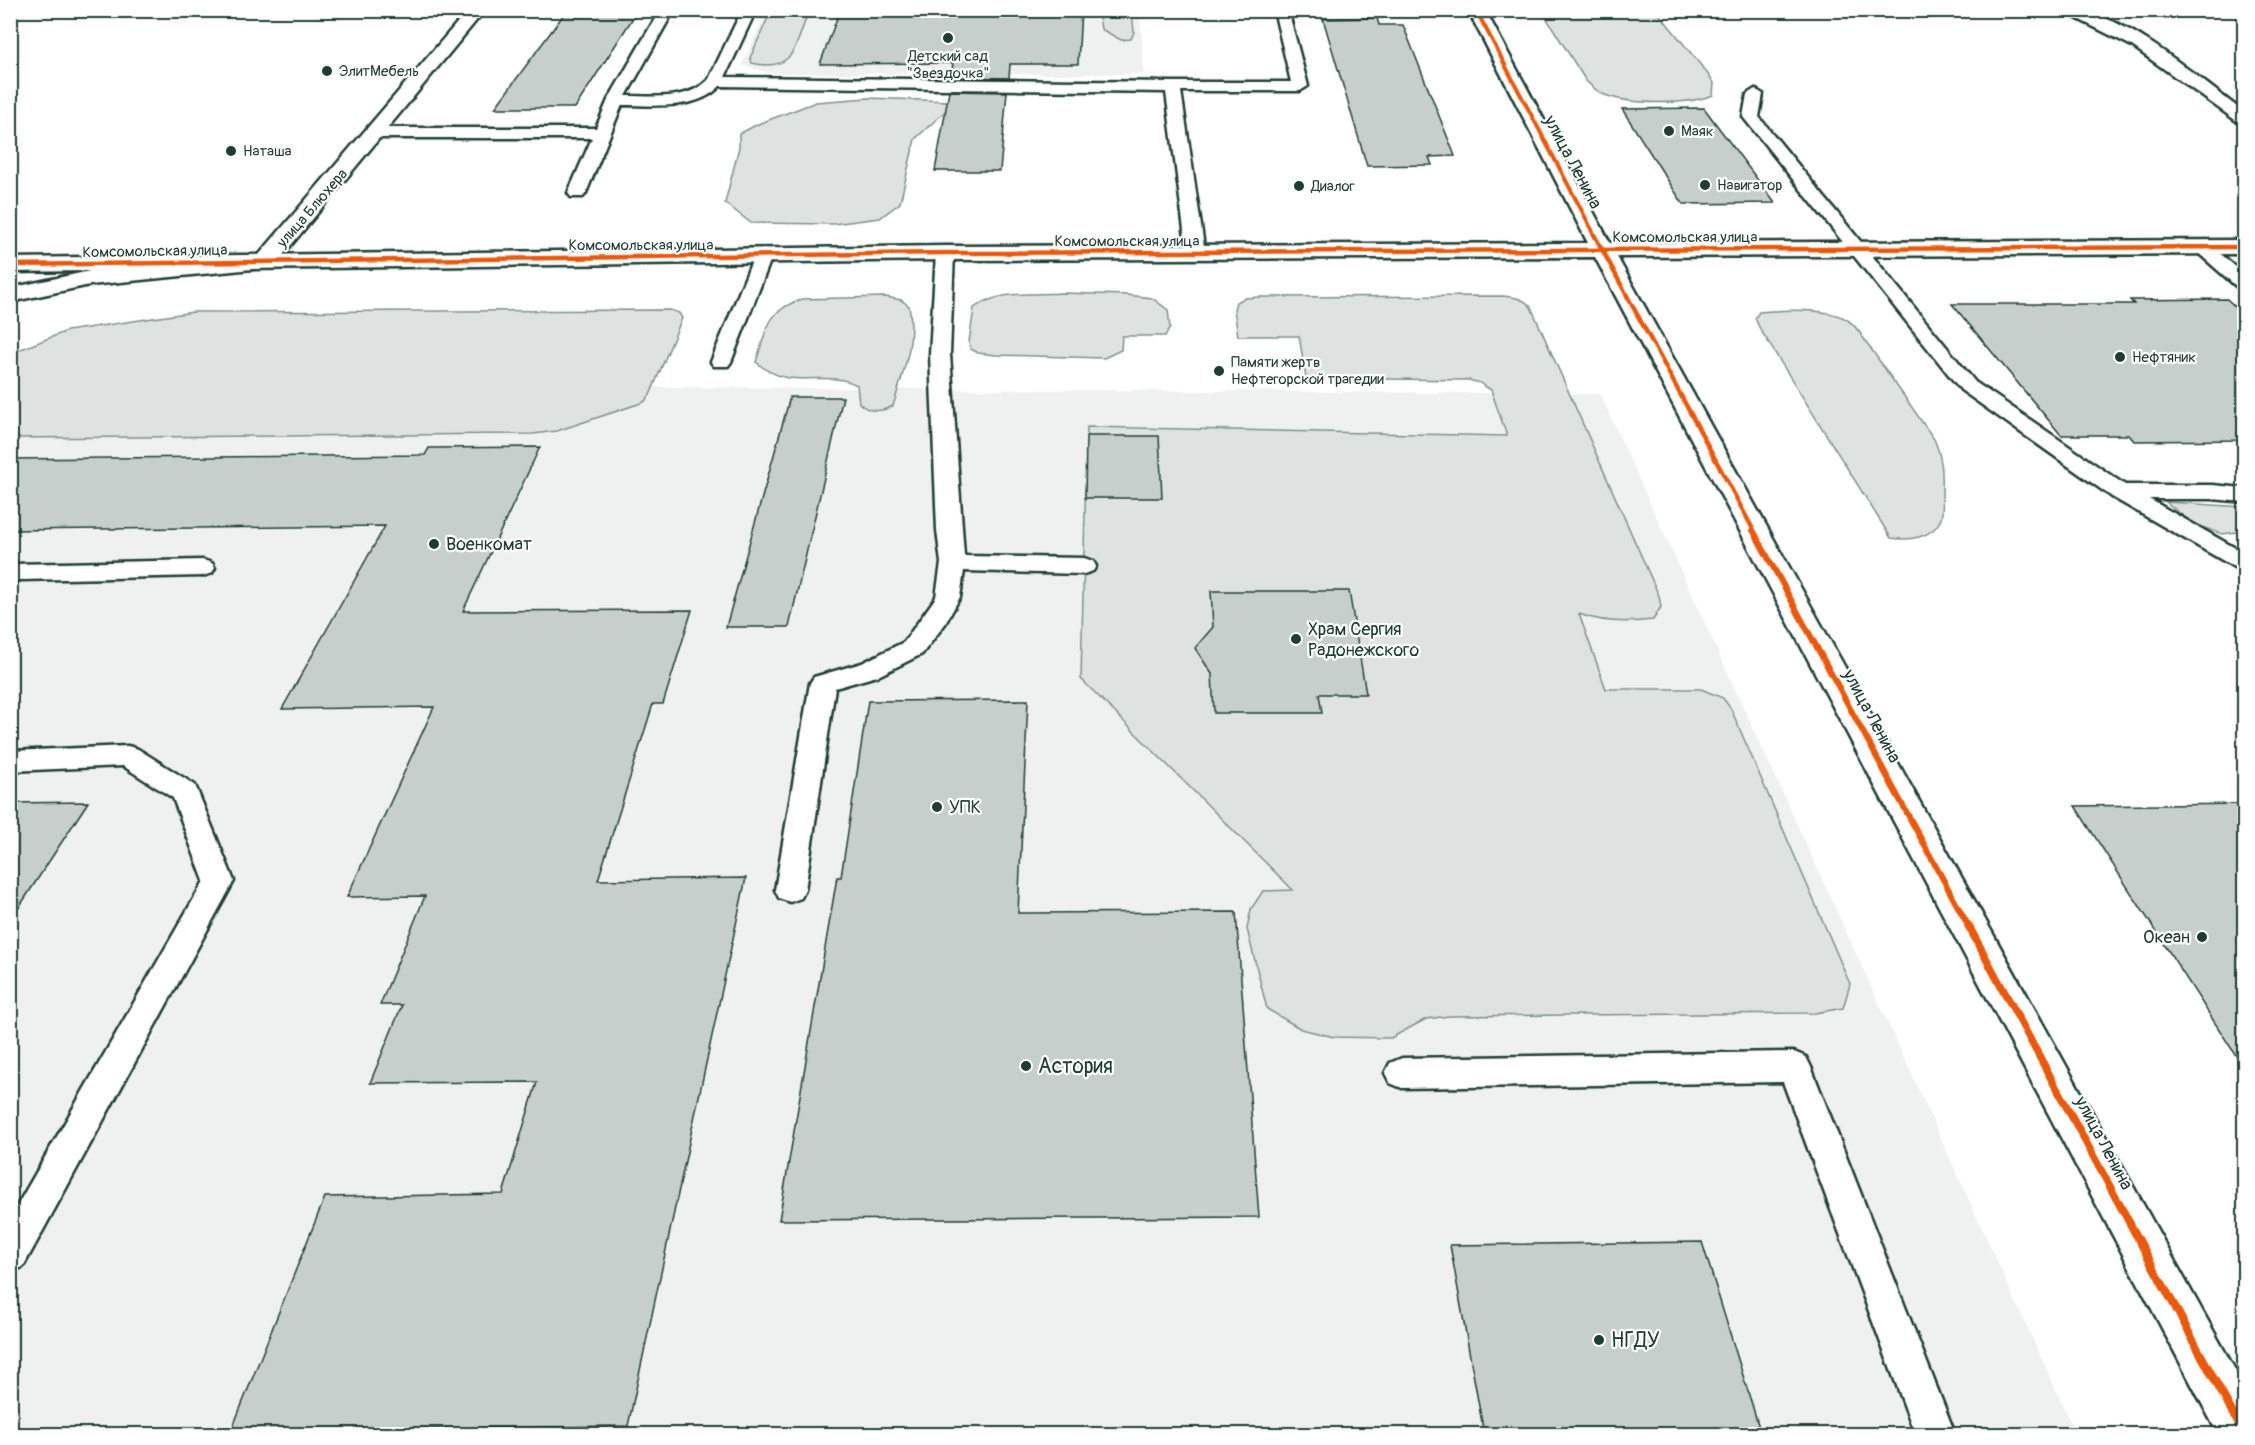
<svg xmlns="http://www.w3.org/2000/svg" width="2255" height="1445" viewBox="0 0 2255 1445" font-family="Pangolin,sans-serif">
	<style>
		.built { fill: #eef1f0 }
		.green { fill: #dee3e2; stroke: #7e908b; stroke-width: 1.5 }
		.building { fill: #c7cfcc; stroke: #1f3d34; stroke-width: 1.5 }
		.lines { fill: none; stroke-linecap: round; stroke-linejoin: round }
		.service-casing { stroke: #1f3d34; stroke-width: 5 }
		.minor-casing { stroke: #1f3d34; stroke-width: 5 }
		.tertiary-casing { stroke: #1f3d34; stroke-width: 5 }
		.service { fill: #fff; fill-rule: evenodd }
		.minor { fill: #fff; fill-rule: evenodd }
		.tertiary { fill: #fff; fill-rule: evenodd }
		.cycleway-far3-casing { stroke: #fff; stroke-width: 6 }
		.cycleway-far2-casing { stroke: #fff; stroke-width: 8 }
		.cycleway-far1-casing { stroke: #fff; stroke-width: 10 }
		.cycleway-casing { stroke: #fff; stroke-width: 11 }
		.cycleway-far3 { stroke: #e8590c; stroke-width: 4 }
		.cycleway-far2 { stroke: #e8590c; stroke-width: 4.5 }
		.cycleway-far1 { stroke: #e8590c; stroke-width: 6 }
		.cycleway { stroke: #e8590c; stroke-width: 8 }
		.poi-dot { fill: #1f3d34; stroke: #fff; stroke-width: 2 }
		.labels { text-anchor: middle; stroke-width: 4.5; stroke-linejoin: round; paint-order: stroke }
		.far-poi-label { font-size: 15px; fill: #1f3d34; stroke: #fff; text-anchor: start }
		.far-street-label { font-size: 15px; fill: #1f3d34; stroke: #fff }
		.street-label { font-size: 18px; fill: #1f3d34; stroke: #fff }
		.poi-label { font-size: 18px; fill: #1f3d34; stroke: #fff; text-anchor: start }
		.near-poi-label { font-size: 21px; fill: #1f3d34; stroke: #fff; text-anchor: start }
	</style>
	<rect width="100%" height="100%" fill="#fff"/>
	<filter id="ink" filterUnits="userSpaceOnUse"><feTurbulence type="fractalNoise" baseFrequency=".0167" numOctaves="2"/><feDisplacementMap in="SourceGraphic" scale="12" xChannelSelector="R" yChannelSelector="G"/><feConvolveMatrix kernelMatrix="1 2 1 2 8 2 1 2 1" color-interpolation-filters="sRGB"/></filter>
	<g filter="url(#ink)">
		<g class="built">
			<path d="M 1140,10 L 1144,74 L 769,73 L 742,65 L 767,11 Z"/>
			<path d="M 10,382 L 1600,394 L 2076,1434 L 11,1434 Z"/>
		</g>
		<g class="green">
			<path d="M 771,11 L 809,11 C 795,44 796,73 752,63 L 750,58 Z"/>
			<path d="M 1098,11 L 1132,11 L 1134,32 L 1131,39 L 1121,40 L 1101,29 Z"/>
			<path d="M 1542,11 L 1657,11 L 1707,73 L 1714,83 L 1713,95 C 1688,105 1631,105 1605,95 C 1597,92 1592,87 1586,81 Z"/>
			<path d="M 867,98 L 948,101 L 949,108 L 915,139 L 900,203 L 880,218 L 833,224 L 751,223 L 725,203 L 739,147 L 739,134 L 758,124 L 816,102 Z"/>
			<path d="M 1062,293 L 1127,295 L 1152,298 L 1168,310 L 1170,328 L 1165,336 L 1122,336 L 1121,350 L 1104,358 L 996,355 L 978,353 L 971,349 L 969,342 L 974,308 C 999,290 1032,295 1062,293 Z"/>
			<path d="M 1502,296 C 1513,297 1524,298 1531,307 L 1659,596 L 1661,607 L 1653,620 C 1628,623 1603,623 1579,614 L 1606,689 L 1701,689 L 1723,698 L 1731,709 L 1850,984 L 1843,1008 L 1815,1013 L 1449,1016 L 1426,1019 L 1391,1038 L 1334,1037 L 1301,1029 L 1267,1009 L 1247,929 L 1251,909 L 1263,891 L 1293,890 L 1081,679 L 1087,427 L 1507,436 L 1491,390 L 1480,383 L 1469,380 L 1306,378 L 1299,336 L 1238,336 L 1234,309 L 1236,302 L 1245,298 L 1260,297 Z"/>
			<path d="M 886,297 L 901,300 L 909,306 C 916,342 903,372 893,406 C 881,412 869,413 859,403 L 857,385 C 825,368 790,393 756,362 C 767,329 766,311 802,299 Z"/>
			<path d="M 670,310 L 679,313 L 682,318 L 650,395 L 644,402 L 557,431 L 533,434 L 11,438 L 11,353 L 67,331 L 193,312 Z"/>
			<path d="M 1759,312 C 1782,310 1826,308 1846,319 C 1852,322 1856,328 1860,333 L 1934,439 C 1942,457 1943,473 1942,493 C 1942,501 1944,514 1940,521 C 1932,538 1908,541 1891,538 L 1760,329 L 1755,318 Z"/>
			<path d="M 2166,502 L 2244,507 L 2244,531 L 2222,534 L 2192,523 Z"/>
		</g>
		<g class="building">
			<path d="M 567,10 L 638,10 L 575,108 L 495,108 Z"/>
			<path d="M 840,10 L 1081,10 L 1078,64 L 1010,64 L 1009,78 L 951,77 L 953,63 L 820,64 Z"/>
			<path d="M 1377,18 L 1379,25 L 1403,25 L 1455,156 L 1429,157 L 1432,165 L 1367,166 L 1323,19 Z"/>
			<path d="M 949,91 L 1007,92 L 1000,171 L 935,171 Z"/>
			<path d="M 1704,108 L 1775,203 L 1683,204 L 1622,109 Z"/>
			<path d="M 2227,299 L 2244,315 L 2244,440 L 2134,441 L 2129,435 L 2061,435 L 1952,304 L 2134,304 L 2130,300 Z"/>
			<path d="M 790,397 L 843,397 L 789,627 L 726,627 Z"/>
			<path d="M 1086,436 L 1159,436 L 1162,498 L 1085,498 Z"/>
			<path d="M 540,447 L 463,611 L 692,610 L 663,704 L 653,704 L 598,880 L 746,878 L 628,1426 L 417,1429 L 415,1434 L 230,1434 L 325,1197 L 503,1194 L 537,1082 L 370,1083 L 402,1005 L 380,1005 L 425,896 L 347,897 L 434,707 L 282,709 L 385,526 L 10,530 L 10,459 L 425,455 L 429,448 Z"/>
			<path d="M 1211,591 L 1349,591 L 1366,694 L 1319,694 L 1322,713 L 1214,713 L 1212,674 L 1195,648 L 1213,627 Z"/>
			<path d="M 1028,700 L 1018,913 L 1236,912 L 1259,1217 L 779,1220 L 837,877 L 841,877 L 868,701 Z"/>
			<path d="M 88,802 L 10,921 L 10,803 Z"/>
			<path d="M 2244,804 L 2244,1068 L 2075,806 Z"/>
			<path d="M 1702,1242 L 1761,1434 L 1484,1434 L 1450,1245 Z"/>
		</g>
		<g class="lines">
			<defs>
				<g id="service">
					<path d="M 660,10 L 674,10 L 626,96 C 653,96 689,101 709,79 L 742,10 L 756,10 L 725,77 L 1173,82 L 1291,82 L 1274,10 L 1288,10 L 1308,86 L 1300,91 L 1181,91 L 1205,253 L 1202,257 L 1190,257 L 1187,253 L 1166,92 L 720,86 C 697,111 652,105 622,105 L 586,193 L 583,197 L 571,197 L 568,193 L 592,138 L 375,138 L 367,133 L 375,128 L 596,128 L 608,100 Z"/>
					<path d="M 2060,10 C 2068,10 2076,9 2084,11 C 2138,24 2199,79 2244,112 L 2244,124 L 2238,122 L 2132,46 Z"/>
					<path d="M 1755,89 L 1763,94 L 1759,117 L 1975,382 L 2125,485 L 2212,485 L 2244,488 L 2244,502 L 2212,499 L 2149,499 L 2244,553 L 2244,570 L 2236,568 L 2112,497 L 1961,390 L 1743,117 L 1747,94 Z"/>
					<path d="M 2202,242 L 2208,243 L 2244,274 L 2244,289 L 2237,287 L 2196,251 L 2193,247 L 2196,243 Z"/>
					<path d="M 945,248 L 951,249 L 954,253 L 950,354 L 964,556 L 1084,558 L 1093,561 L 1096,566 L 1093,571 L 1084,574 L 964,571 L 960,597 L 945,624 L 922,654 L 880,675 L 835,688 L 805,890 L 801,898 L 790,902 L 779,898 L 775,890 L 810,683 L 814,677 L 862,663 L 904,642 L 936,597 L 941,563 L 937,530 L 930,354 L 936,253 L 939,249 Z"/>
					<path d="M 763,250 L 769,252 L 772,256 L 731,362 L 728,366 L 714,366 L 711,362 L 754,256 L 757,252 Z"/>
					<path d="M 203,560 L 212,563 L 215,568 L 212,573 L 203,576 L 20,580 L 10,583 L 10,565 L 14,564 Z"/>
					<path d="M 128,746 L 138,749 L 195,785 L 234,881 L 23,1267 L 10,1272 L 10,1218 L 204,881 L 173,798 L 123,766 L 10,771 L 10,751 Z"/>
					<path d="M 1794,1052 L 1806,1057 L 1811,1067 L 1955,1434 L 1915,1434 L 1783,1082 L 1402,1088 L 1390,1083 L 1385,1073 L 1390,1063 L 1402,1058 Z"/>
				</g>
				<path id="minor" d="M 1468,10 L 1485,10 L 1610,243 L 2244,240 L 2244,254 L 1617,257 L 2244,1386 L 2244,1434 L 2218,1434 L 1595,257 L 945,260 L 10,272 L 10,258 L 945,246 L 1588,243 Z"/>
				<path id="tertiary" d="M 468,10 L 485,10 L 273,267 L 90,285 L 10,302 L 10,288 L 90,271 L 258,256 Z"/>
			</defs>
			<use href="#service" class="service-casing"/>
			<use href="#minor" class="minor-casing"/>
			<use href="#tertiary" class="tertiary-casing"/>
			<use href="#service" class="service"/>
			<use href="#minor" class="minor"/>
			<use href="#tertiary" class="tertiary"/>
			<defs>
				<path id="cycleway-far3" d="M 1476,10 L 1592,230"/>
				<g id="cycleway-far2">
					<path d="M 1591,229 L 1754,531"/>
					<path d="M 10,265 L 945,253 L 2244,247"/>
				</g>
				<path id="cycleway-far1" d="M 1753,530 L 1969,927"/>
				<path id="cycleway" d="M 1968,925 L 2244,1434"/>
			</defs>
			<use href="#cycleway-far3" class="cycleway-far3-casing"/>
			<use href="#cycleway-far2" class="cycleway-far2-casing"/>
			<use href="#cycleway-far1" class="cycleway-far1-casing"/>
			<use href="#cycleway" class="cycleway-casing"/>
			<use href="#cycleway-far3" class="cycleway-far3"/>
			<use href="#cycleway-far2" class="cycleway-far2"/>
			<use href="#cycleway-far1" class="cycleway-far1"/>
			<use href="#cycleway" class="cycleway"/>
		</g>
	</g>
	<g class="poi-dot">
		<circle cx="948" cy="38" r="6"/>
		<circle cx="327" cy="71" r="6"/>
		<circle cx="1669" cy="131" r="6"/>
		<circle cx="231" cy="151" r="6"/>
		<circle cx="1705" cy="185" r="6"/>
		<circle cx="1299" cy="186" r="6"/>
		<circle cx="2120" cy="357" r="6"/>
		<circle cx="1219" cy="371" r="6"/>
		<circle cx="434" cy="544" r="6"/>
		<circle cx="1296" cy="639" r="6"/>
		<circle cx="937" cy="807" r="6"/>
		<circle cx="2202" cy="937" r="6"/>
		<circle cx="1026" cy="1066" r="6"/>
		<circle cx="1599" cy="1340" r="6"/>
	</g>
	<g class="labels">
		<g class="far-poi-label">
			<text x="948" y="61" text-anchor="middle">Детский сад<tspan x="948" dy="17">"Звездочка"</tspan></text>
			<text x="339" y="76">ЭлитМебель</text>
			<text x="1681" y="136">Маяк</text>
			<text x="243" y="156">Наташа</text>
			<text x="1717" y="190">Навигатор</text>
			<text x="1311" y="191">Диалог</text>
			<text x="2132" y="362">Нефтяник</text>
			<text x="1231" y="367">Памяти жертв<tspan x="1231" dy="17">Нефтегорской трагедии</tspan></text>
		</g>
		<g class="far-street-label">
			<text transform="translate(312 208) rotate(-49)" y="5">улица Блюхера</text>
			<text x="1685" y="242">Комсомольская улица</text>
			<text x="1127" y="246">Комсомольская улица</text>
			<text x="641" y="250">Комсомольская улица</text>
			<text transform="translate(155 251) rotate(-1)" y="5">Комсомольская улица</text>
		</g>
		<g class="street-label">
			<text transform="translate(1573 162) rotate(62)" y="6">улица Ленина</text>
			<text transform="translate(1872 716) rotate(62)" y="6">улица Ленина</text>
			<text transform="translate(2104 1143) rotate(62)" y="6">улица Ленина</text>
		</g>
		<g class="poi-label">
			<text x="446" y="550">Военкомат</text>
			<text x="1308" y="635">Храм Сергия<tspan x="1308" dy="21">Радонежского</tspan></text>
			<text x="949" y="813">УПК</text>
			<text x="2190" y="943" text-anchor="end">Океан</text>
		</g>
		<g class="near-poi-label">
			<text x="1038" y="1073">Астория</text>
			<text x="1611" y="1347">НГДУ</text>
		</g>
	</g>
	<rect width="2255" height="1445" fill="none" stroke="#fff" stroke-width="36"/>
	<rect x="18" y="18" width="2219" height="1409" fill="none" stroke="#1f3d34" stroke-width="2" filter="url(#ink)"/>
</svg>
